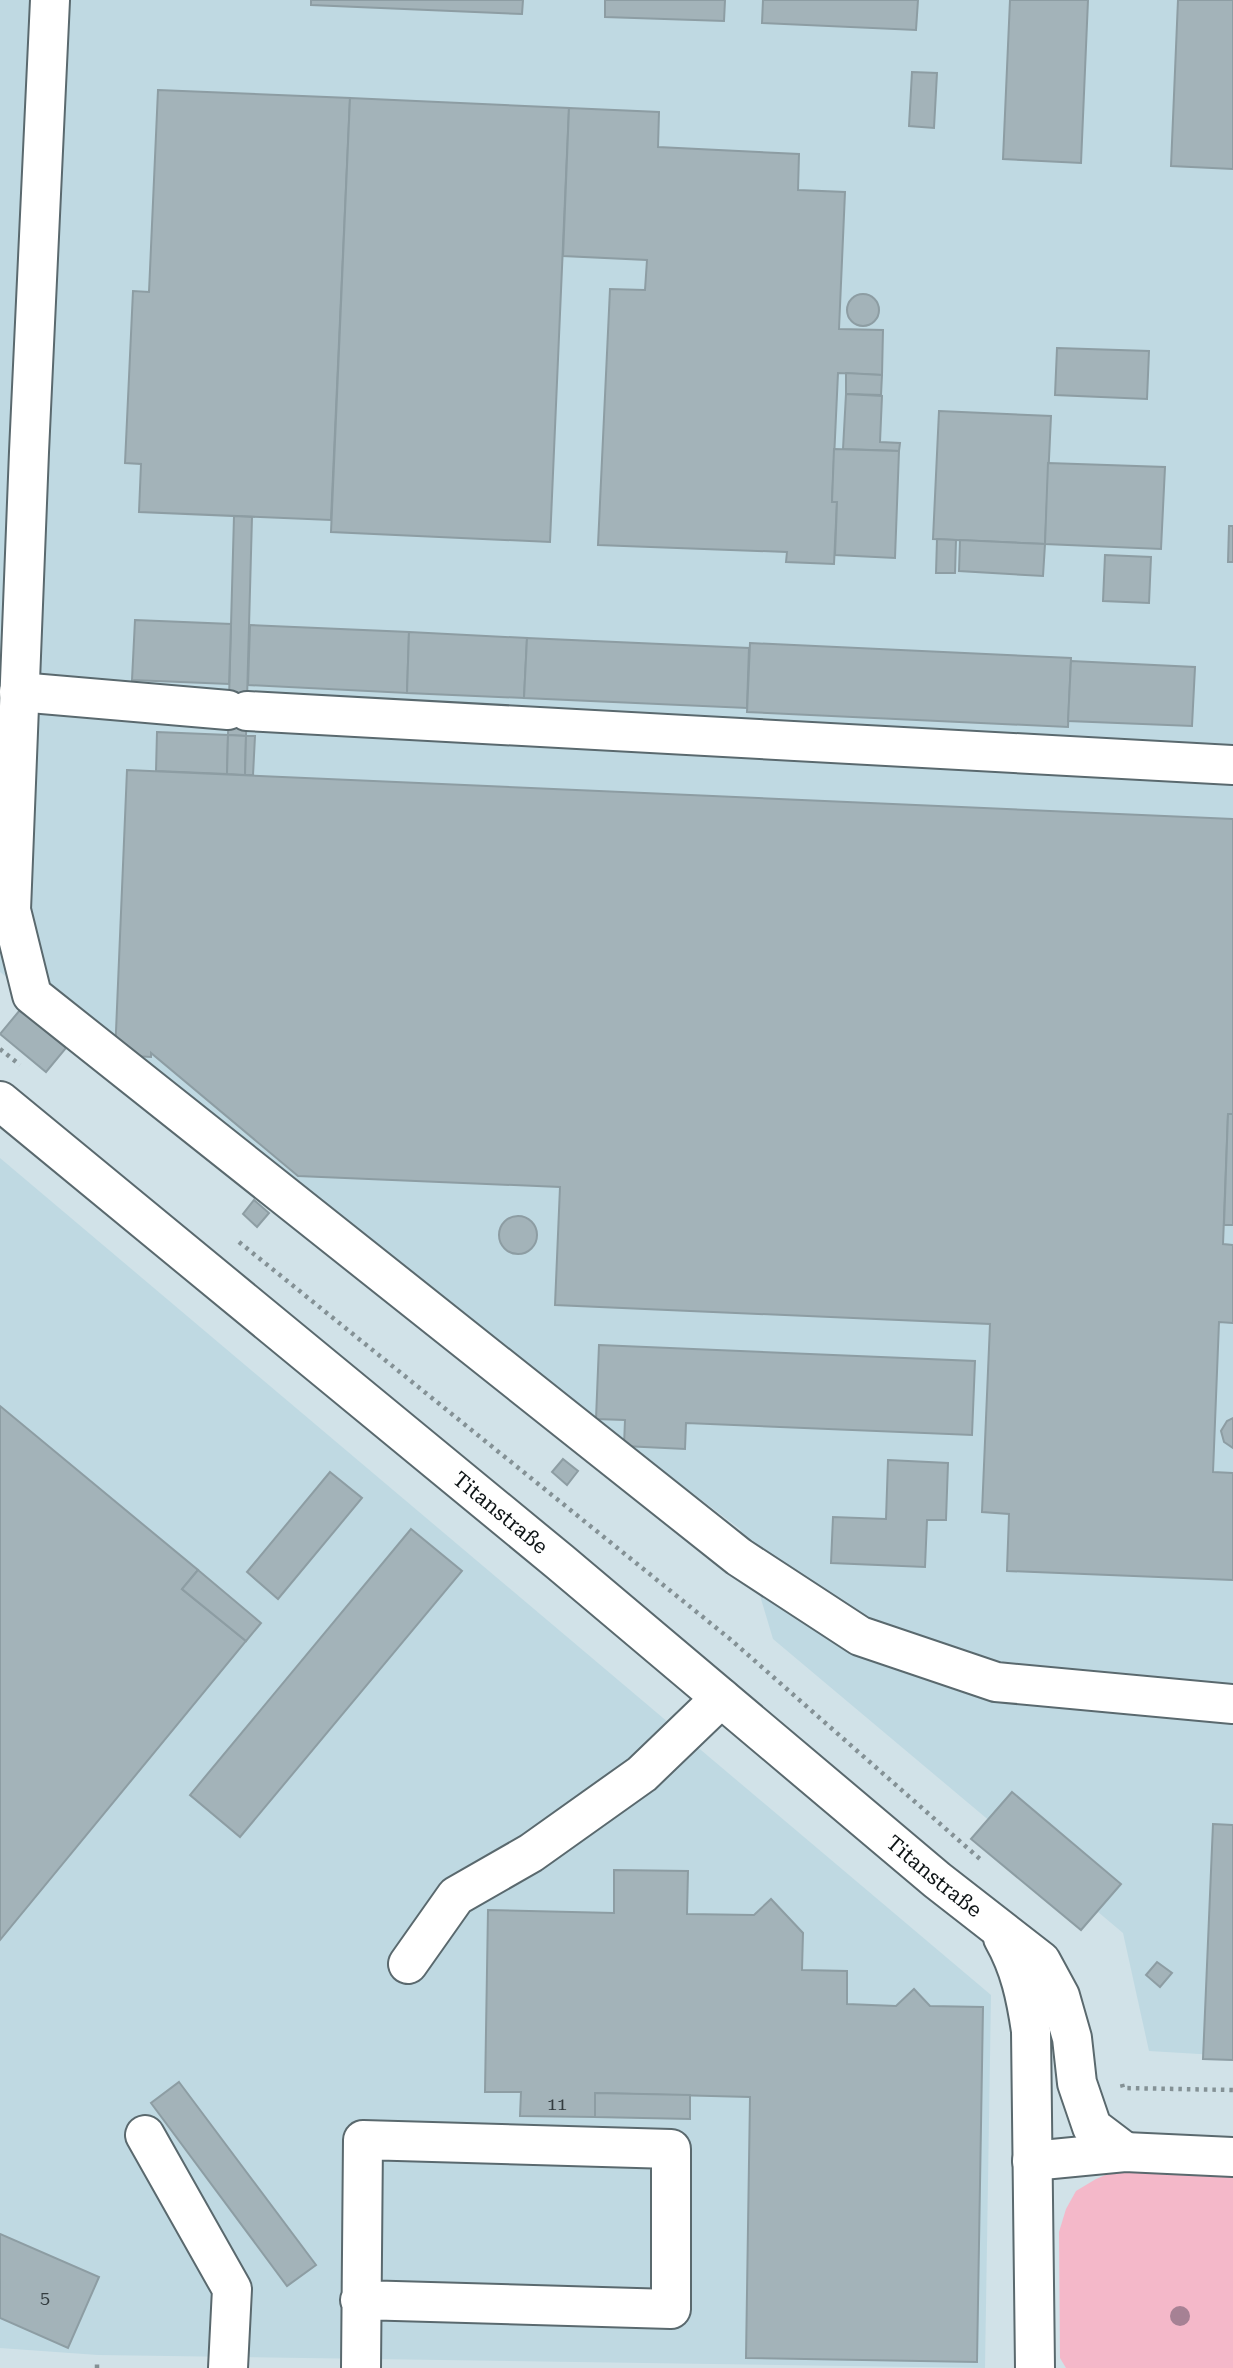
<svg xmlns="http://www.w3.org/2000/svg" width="1233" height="2368" viewBox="0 0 1233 2368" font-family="'Roboto Serif',serif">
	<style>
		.built { fill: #bfd9e2 }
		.green { fill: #f4b8c9 }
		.building { fill: #a3b3b9; stroke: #8d9da3; stroke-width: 2 }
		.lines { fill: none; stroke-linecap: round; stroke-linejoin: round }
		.minor-casing { stroke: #5a696e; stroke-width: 42 }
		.path { stroke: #849195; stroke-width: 4.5; stroke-dasharray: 3.5 5; stroke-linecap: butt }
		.minor { stroke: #fff; stroke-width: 38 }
		.tree { fill: #a68194 }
		.labels { text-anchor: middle; stroke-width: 6; stroke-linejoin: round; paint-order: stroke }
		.number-label { font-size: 18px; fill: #333c3f }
		.street-label { font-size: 21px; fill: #0e1416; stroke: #deeff6 }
	</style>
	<rect width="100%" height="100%" fill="#d1e2e8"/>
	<g class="built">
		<path d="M 0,0 L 1233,0 L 1233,2056 L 1149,2051 L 1123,1933 L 773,1639 L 740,1529 L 0,972 Z"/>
		<path d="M 0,1158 L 991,1995 L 985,2368 L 98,2355 L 0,2348 Z"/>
	</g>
	<path class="green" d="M 1122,2168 L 1233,2174 L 1233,2368 L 1066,2368 L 1060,2358 L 1059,2232 L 1066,2209 L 1076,2191 L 1096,2179 Z"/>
	<g class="building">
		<path d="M 311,0 L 523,0 L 522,14 L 311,5 Z"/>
		<path d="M 605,0 L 725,0 L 724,21 L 605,17 Z"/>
		<path d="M 763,0 L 918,0 L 916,30 L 762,23 Z"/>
		<path d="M 1010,0 L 1088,0 L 1081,163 L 1003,159 Z"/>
		<path d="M 1178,0 L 1233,0 L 1233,169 L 1171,166 Z"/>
		<path d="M 912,72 L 937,73 L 934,128 L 909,126 Z"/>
		<path d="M 158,90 L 350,98 L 331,520 L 139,512 L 141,464 L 125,463 L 133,291 L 149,292 Z"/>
		<path d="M 350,98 L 569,108 L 550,542 L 331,532 Z"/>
		<path d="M 569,108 L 659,112 L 658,147 L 799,154 L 798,190 L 845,192 L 839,329 L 883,330 L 882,375 L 838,373 L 832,502 L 837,502 L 834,564 L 786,562 L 787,552 L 598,545 L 610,289 L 645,290 L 647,260 L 563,256 Z"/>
		<circle cx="863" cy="310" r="16"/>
		<path d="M 1057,348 L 1149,351 L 1147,399 L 1055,395 Z"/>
		<path d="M 846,373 L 882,375 L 881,395 L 846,394 Z"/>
		<path d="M 846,394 L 882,396 L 880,442 L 900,443 L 899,451 L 843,449 Z"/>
		<path d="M 939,411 L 1051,416 L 1045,544 L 933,539 Z"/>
		<path d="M 834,449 L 899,451 L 895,558 L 835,555 L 837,502 L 832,502 Z"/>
		<path d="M 1048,463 L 1165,467 L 1161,549 L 1045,544 Z"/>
		<path d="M 234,516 L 252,517 L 246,736 L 228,735 Z"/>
		<path d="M 1229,526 L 1233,526 L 1233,562 L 1228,562 Z"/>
		<path d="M 937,539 L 956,540 L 955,573 L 936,573 Z"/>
		<path d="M 960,540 L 1045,544 L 1043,576 L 959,571 Z"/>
		<path d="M 1105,555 L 1151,557 L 1149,603 L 1103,601 Z"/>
		<path d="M 135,620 L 231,624 L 229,684 L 132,680 Z"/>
		<path d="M 250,625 L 409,632 L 407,693 L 248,685 Z"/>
		<path d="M 409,632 L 527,638 L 524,698 L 407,693 Z"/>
		<path d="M 527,638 L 749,648 L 747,708 L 524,698 Z"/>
		<path d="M 750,643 L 1071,658 L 1068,727 L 747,712 Z"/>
		<path d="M 1071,661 L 1195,667 L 1192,726 L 1068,721 Z"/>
		<path d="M 157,732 L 228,735 L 227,774 L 156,771 Z"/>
		<path d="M 228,735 L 246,736 L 245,775 L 227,774 Z"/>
		<path d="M 246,736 L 255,736 L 253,775 L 245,775 Z"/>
		<path d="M 127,770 L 1233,819 L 1233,1114 L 1228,1114 L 1223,1244 L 1233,1245 L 1233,1323 L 1219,1322 L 1213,1472 L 1233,1473 L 1233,1580 L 1007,1571 L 1009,1514 L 982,1512 L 990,1324 L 555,1305 L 560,1187 L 298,1176 L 151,1053 L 151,1057 L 115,1055 Z"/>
		<path d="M 20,1010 L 66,1048 L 46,1072 L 0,1034 Z"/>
		<path d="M 1228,1114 L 1233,1114 L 1233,1225 L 1224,1225 Z"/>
		<path d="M 254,1200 L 269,1213 L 257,1227 L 243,1214 Z"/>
		<circle cx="518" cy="1235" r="19"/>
		<path d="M 599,1345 L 975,1361 L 972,1435 L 686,1423 L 685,1449 L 624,1446 L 625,1420 L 596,1419 Z"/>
		<path d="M 0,1406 L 198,1570 L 182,1589 L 246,1641 L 0,1940 Z"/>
		<path d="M 1233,1418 L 1233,1448 L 1224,1442 L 1221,1431 L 1227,1421 Z"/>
		<path d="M 563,1459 L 578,1471 L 567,1485 L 552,1472 Z"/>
		<path d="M 888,1460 L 948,1463 L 946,1520 L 927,1520 L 925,1567 L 831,1563 L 833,1517 L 886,1519 Z"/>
		<path d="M 330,1472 L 362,1498 L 278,1599 L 247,1572 Z"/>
		<path d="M 411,1529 L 462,1571 L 240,1837 L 190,1795 Z"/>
		<path d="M 198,1570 L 261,1623 L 246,1641 L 182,1589 Z"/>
		<path d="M 1012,1792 L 1121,1884 L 1081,1930 L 971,1839 Z"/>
		<path d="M 1213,1824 L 1233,1825 L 1233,2060 L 1203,2059 Z"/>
		<path d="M 614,1870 L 688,1871 L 687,1914 L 754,1915 L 771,1899 L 803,1933 L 802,1970 L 847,1971 L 847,2004 L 896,2006 L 914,1989 L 930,2006 L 983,2007 L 977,2362 L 746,2358 L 750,2097 L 595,2093 L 595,2117 L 520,2116 L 521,2092 L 485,2092 L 488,1910 L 614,1913 Z"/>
		<path d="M 1157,1962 L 1172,1973 L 1160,1987 L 1146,1975 Z"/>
		<path d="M 179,2082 L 316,2265 L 287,2286 L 151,2103 Z"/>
		<path d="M 595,2093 L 690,2095 L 690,2119 L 595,2117 Z"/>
		<path d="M 0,2234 L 99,2277 L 68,2348 L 0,2318 Z"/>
	</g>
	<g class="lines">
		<defs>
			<g id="minor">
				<path d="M 50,0 L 29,452 L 11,910 L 32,995 L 739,1557 L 860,1636 L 996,1682 L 1233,1704"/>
				<path d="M 19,692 L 228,710"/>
				<path d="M 247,711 L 1233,765"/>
				<path id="s1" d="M 0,1101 L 560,1562 L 937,1880 L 1041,1961 L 1060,1996 L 1072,2038 L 1077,2083 L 1092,2127 L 1125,2152"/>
				<path d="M 1003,1938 C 1020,1968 1026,1997 1031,2031 L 1035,2368"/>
				<path d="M 408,1964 L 456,1896 L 531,1853 L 642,1774 L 721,1698"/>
				<path d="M 145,2135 L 232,2289 L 228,2368"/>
				<path d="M 1032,2161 L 1125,2152 L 1233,2157"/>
				<path d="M 360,2300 L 671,2309 L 671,2149 L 363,2140 L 361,2368"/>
			</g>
		</defs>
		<use href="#minor" class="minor-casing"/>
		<g class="path">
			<path d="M 0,1049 L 20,1065"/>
			<path d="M 239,1242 L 730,1639 L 980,1859"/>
			<path d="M 1122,2084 L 1123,2088 L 1233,2090"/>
			<path d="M 97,2368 L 97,2362"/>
		</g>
		<use href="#minor" class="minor"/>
	</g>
	<circle class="tree" cx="1180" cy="2316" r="10"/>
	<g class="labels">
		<g class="number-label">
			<text x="557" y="2110">11</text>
			<text x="45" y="2304">5</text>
		</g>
		<g class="street-label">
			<text dy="7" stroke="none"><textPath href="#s1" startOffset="648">Titanstraße</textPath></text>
			<text dy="7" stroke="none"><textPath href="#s1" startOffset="1214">Titanstraße</textPath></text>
		</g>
	</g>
</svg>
